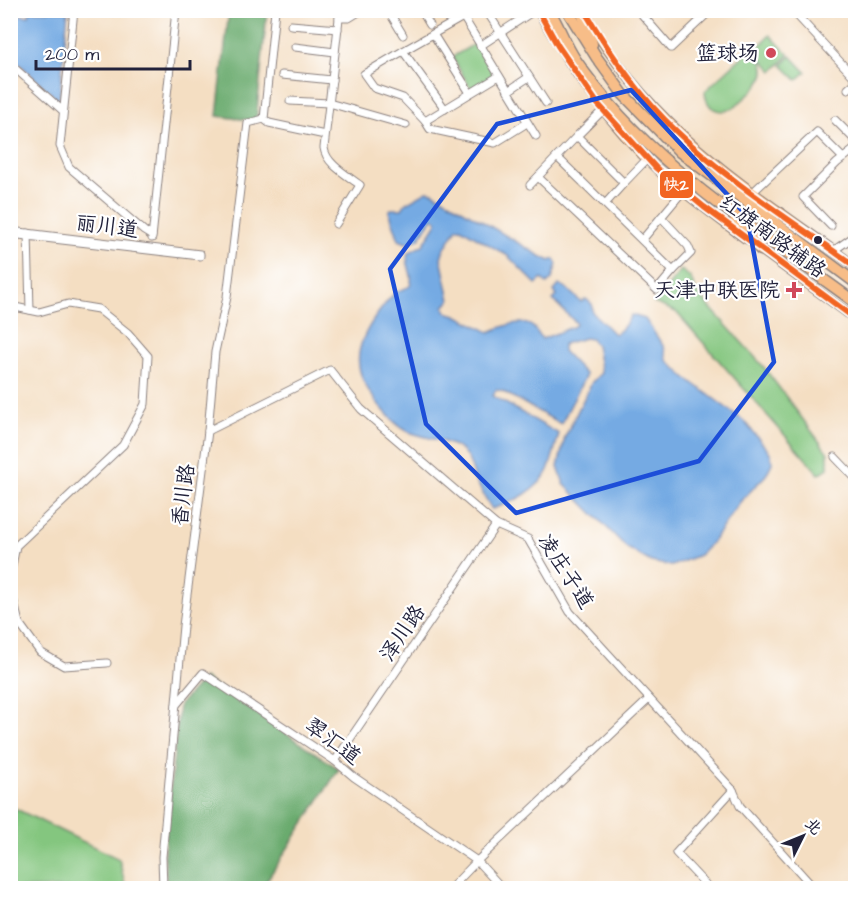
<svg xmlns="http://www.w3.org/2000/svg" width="866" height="899" viewBox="0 0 866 899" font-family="'Architects Daughter','LXGW WenKai TC',sans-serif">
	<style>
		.green { fill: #84c67f; stroke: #53745d; stroke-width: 1.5 }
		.forest { fill: #6bab6e; stroke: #466654; stroke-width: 1.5 }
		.water { fill: #75aae3; stroke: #4c668f; stroke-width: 1.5 }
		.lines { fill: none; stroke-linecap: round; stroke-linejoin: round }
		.minor-casing { stroke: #8b807e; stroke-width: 9 }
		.major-casing { stroke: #8b807e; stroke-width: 11 }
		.highway-casing { stroke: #8b807e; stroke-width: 13 }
		.minor { stroke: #fff; stroke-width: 7 }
		.major { stroke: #f7bd88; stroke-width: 9 }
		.highway { stroke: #f7bd88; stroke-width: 10 }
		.bus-1-casing { stroke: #fff; stroke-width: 10 }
		.bus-1 { stroke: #f26522; stroke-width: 6 }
		.marked { fill: none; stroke: #1d4ed8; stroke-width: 4.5; stroke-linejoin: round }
		.poi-dot { fill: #d1495b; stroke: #fff; stroke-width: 2 }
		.bus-dot { fill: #22223b; stroke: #fff; stroke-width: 2 }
		.labels { text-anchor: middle; stroke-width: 4.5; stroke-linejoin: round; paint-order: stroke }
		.poi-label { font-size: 21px; fill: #22223b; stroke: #fff; text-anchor: end }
		.street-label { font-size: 21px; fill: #22223b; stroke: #fff }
		.line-badge { stroke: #fff; stroke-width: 2 }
		.badge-label { font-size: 16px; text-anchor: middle; font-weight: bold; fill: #fff }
	</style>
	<rect width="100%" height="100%" fill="#fff"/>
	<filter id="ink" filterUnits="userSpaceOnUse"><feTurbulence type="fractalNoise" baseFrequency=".0167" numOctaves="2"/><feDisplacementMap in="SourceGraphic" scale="12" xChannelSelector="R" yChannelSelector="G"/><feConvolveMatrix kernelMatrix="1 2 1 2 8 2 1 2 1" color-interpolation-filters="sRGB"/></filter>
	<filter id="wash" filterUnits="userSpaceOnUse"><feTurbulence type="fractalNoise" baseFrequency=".008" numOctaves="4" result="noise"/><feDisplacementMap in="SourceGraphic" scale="24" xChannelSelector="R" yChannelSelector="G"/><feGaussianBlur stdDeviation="1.35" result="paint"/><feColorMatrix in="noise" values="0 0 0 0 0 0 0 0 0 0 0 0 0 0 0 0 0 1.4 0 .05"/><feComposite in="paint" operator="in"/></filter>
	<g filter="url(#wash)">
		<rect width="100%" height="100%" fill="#f4dec2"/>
		<g class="green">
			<path d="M 770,35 L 789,55 L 773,71 L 754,51 Z"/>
			<path d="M 476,43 L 495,75 L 471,89 L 452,57 Z"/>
			<path d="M 745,54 C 752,54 758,56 762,62 C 772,80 744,98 733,108 C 718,116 705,107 705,91 Z"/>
			<path d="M 791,56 L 806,72 L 797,80 L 782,65 Z"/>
			<path d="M 681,270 L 690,277 L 698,294 L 763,366 L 828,453 L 828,468 L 819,474 L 676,312 L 654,303 Z"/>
			<path d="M 10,806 L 119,859 L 126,888 L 11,888 Z"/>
		</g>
		<g class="forest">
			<path d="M 229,11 L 267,11 L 256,121 L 217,116 Z"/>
			<path d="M 204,678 L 339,769 L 262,888 L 167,888 L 164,851 L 179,705 Z"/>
		</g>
		<g class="water">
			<path d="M 30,11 L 68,11 L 59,101 L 11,56 L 11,14 L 29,16 Z"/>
			<path d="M 427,191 L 433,192 L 542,257 L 550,261 L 554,259 L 557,264 L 552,279 L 547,284 L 542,279 L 536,284 L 508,256 L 461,228 L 457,228 L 443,251 L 441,258 L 450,300 L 444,307 L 446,312 L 456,315 L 489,332 C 500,328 522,317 533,327 C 536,330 539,335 542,339 L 575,326 L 576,323 L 553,300 L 557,296 L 554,291 L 559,285 L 565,287 L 581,302 L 586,299 L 592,304 L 592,312 L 614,334 C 622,332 627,322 631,315 L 645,319 L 664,347 L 667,360 L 685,377 L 744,421 L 771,454 L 772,463 L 766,475 L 740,502 L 712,542 L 699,555 L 672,566 L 651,562 L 627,548 L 564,484 L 558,467 L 565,437 L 592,382 L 601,373 L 596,345 L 591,339 L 585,338 L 563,344 L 563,351 L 586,375 L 561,424 L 502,391 L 496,390 L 493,396 L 559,434 C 555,446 553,459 548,470 C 540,490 511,503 492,509 C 486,500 481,490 476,481 C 472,472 471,459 463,452 C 451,440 422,438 407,431 C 396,426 388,415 380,406 C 351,372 352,348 379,312 C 384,306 390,296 397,292 C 401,289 406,289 410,286 C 415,274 404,265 408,253 L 423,245 L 437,223 L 437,220 L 433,218 L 419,239 L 406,243 L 399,240 L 389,211 L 391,209 L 402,209 L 406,203 Z"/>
		</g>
	</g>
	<g filter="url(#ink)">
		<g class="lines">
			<defs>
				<g id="minor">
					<path d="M 74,10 L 60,146 L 69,167 L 144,231 L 152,236"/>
					<path d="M 275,10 L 264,119 L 269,123 L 325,135"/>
					<path d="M 388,10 L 403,35"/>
					<path d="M 421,10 L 430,25"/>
					<path d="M 451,10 L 453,14"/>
					<path d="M 459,10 L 536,136"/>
					<path d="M 486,10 L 546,103"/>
					<path d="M 638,10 L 671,48 L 711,10"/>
					<path d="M 792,10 L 856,79"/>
					<path d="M 339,18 L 349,18 L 362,10"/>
					<path d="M 291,25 L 338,29"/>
					<path d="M 433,34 L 470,93"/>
					<path d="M 480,46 L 535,10"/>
					<path d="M 295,47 L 335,52"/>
					<path d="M 403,51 L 364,74 L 374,88 L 403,98 L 425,121 L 499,76"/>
					<path d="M 10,64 L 63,111"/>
					<path d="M 282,75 L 332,80"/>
					<path d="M 848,89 L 856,82"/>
					<path d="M 508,91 L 529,77"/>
					<path d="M 290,101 L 329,103 L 406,125"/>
					<path d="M 445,109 L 403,51 L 463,17"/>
					<path d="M 603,110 L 577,136 L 624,183 L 647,159"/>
					<path d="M 835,120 L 856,141"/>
					<path d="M 425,121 L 430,129 L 495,143 L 527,123"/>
					<path d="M 557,157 L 673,271 L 691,253 L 688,246 L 661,217"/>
					<path d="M 538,177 L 657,290 L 673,271"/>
					<path d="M 530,185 L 577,136"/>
					<path d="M 752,193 L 817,132 L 843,158"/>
					<path d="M 605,204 L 624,183"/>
					<path d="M 336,224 L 360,185 C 347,175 326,164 324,148 L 340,10"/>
					<path d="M 831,226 L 803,197 L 837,163 L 856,148"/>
					<path d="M 10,231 L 200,254 L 200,256 L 10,234"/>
					<path d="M 28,233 L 30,310"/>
					<path d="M 152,238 L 176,10"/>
					<path d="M 642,240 L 683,191"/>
					<path d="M 833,251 L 856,235"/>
					<path d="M 10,306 L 39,312 L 68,304 L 98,309 L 128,333 L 148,356 L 145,404 L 123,445 L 16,546 L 10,575"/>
					<path d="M 208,431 L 330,370 L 361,409 L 496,525 L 528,539 L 570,612 L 733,790 L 676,853 L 709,888"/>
					<path d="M 835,457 L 856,479"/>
					<path d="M 10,586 L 19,623 L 40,652 L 64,666 L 107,663"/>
					<path d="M 176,705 L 203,673 L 335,761 L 354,777 L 477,861 L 502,888"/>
					<path d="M 335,761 L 496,525"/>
					<path d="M 733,790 L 740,806 L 814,888"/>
					<path d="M 163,888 L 162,857 L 183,626 L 208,431 L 215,352 L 227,297 L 248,123 L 264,119"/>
					<path d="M 451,888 L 477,861 L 649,699"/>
				</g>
				<g id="major">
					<path d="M 538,10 C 570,68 608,122 656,168 C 684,194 716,216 746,239"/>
					<path d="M 585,13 C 652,133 749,188 856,267"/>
					<path d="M 757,247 L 856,319"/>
				</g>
				<g id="highway">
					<path d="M 549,10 C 559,26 565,44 575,59 C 646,164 756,229 856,303"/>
					<path d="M 567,10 L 597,58 L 623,94 L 680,152 L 856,283"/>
					<path d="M 581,10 L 592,44"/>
					<path d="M 748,198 L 780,213"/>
					<path d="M 735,222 L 761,250"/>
				</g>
			</defs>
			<use href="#minor" class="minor-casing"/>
			<use href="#major" class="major-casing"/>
			<use href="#highway" class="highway-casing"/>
			<use href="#minor" class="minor"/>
			<use href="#major" class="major"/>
			<use href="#highway" class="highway"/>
			<defs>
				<g id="bus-1">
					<path d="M 538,10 L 558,46 L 597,103 L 656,168 L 704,207 L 856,319"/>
					<path d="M 584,10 C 610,54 639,96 676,131 C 730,183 795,223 856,267"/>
				</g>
			</defs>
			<use href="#bus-1" class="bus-1-casing"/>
			<use href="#bus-1" class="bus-1"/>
		</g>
	</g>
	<path class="marked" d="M 631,90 L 747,216 L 774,362 L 699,461 L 516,513 L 426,424 L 390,269 L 497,124 Z"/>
	<g class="poi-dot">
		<circle cx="771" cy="53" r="6"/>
		<path d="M791 281h6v6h6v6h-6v6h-6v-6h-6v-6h6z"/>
	</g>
	<circle class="bus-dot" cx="818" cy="240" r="5"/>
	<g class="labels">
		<g class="poi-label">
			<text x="759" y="60">篮球场</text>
			<text x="780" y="297">天津中联医院</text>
		</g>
		<g class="street-label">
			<text transform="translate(107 226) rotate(7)" y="7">丽川道</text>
			<text transform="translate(773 236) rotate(36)" y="7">红旗南路辅路</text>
			<text transform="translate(183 495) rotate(-83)" y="7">香川路</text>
			<text transform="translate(566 571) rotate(57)" y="7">凌庄子道</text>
			<text transform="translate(402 633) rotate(-56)" y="7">泽川路</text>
			<text transform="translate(333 741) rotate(36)" y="7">翠汇道</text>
		</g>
	</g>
	<rect class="line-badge" x="659" y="170" width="35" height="29" rx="6" fill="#f26522"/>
	<g class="badge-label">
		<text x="676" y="190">快2</text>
	</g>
	<rect width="866" height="899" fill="none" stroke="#fff" stroke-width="36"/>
	<g transform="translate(803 836) rotate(47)" stroke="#ffffff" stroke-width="4.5" paint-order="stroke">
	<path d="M0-4.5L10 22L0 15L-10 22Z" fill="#22223b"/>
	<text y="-9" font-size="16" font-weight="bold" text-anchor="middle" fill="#22223b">北</text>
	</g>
	<path d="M36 60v9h154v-9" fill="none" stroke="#22223b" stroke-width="3"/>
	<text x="45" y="60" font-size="18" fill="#22223b" stroke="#ffffff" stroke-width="4.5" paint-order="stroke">200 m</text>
</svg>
